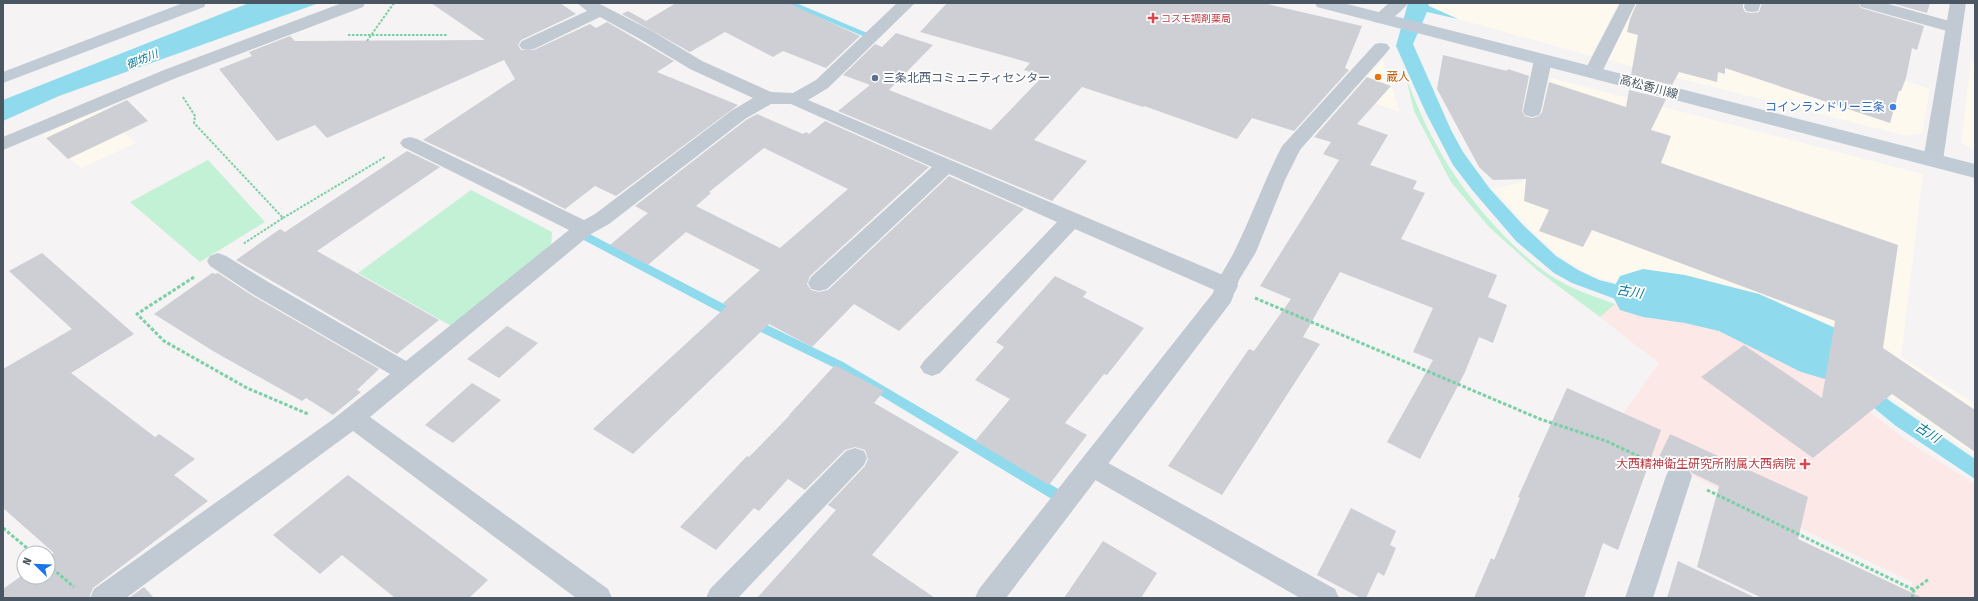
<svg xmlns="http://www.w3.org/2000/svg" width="1978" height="601" viewBox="0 0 1978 601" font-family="'Fira Sans Condensed','Noto Sans JP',sans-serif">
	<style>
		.commercial { fill: #fdf9ef }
		.medical { fill: #fce8e6 }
		.green { fill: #c3f1d5 }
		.water { fill: #90daee }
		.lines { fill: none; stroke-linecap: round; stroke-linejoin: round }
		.stream { fill: #90daee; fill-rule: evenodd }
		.river { fill: #90daee; fill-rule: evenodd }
		.building { fill: #cdcfd5; fill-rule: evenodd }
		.path-far1 { stroke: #7ad0a6; stroke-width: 2; stroke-dasharray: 2.5 1.5; stroke-linecap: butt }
		.path { stroke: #7ad0a6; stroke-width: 3; stroke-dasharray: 3.5 2; stroke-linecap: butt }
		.lane { fill: #c1cad2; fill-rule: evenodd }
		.street { fill: #c1cad2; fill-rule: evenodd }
		.secondary { fill: #c1cbd6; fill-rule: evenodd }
		.health-dot { fill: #e0444e; stroke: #fff; stroke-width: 1.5 }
		.food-dot { fill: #e8710a; stroke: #fff; stroke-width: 1.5 }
		.service-dot { fill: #5c6f8a; stroke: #fff; stroke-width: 1.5 }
		.shop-dot { fill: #3f7fe0; stroke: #fff; stroke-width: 1.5 }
		.labels { text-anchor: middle; stroke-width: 3.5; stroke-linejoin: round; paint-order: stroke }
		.far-health-label { font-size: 10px; fill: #be3a42; stroke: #fff; text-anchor: start }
		.far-water-label { font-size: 11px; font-style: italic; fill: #0c7c9b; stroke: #fff }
		.food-label { font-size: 12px; fill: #c56008; stroke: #fff; text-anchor: start }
		.service-label { font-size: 12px; fill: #4e5e75; stroke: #fff; text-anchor: start }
		.street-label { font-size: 12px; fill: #4a5661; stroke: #fff }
		.shop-label { font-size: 12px; fill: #366cbe; stroke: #fff; text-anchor: end }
		.health-label { font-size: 12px; fill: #be3a42; stroke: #fff; text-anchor: end }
		.water-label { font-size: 13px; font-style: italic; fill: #0c7c9b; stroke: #fff }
	</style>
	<rect width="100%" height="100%" fill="#f5f3f3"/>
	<g class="commercial">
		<path d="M 1428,3 L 1619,3 L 1591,56 L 1458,19 L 1429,6 Z"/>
		<path d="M 1635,3 L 1711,3 L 1761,31 L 1930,89 L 1922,133 L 1907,136 L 1606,60 Z"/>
		<path d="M 1383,59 L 1400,112 L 1351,95 Z"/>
		<path d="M 1971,60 L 1975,60 L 1975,152 L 1961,142 Z"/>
		<path d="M 1551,78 L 1923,174 L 1901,357 L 1975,404 L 1975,455 L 1892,399 L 1844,360 L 1809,341 L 1755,316 L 1709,299 L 1626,285 L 1599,278 L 1579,269 L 1558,255 L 1526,225 L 1493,189 L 1523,182 L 1522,175 Z"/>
		<path d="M 99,109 L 136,143 L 81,168 L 43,135 Z"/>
	</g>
	<path class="medical" d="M 1615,304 L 1716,322 L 1793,357 L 1835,381 L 1872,414 L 1912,444 L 1975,484 L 1975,598 L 1908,598 L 1912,582 L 1608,435 L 1659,363 L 1600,317 Z"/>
	<g class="green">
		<path d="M 1406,78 C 1415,100 1424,123 1436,144 C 1459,189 1509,248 1551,276 C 1571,289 1593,296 1615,304 L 1600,317 L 1537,270 L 1489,227 L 1451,182 L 1414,111 Z"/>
		<path d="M 208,160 L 265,222 L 200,262 L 130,202 Z"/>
		<path d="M 471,190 L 552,232 L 551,248 L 453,327 L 358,273 Z"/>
	</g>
	<g class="water">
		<path d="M 249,3 L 319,3 L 59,96 L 3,121 L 3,100 Z"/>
		<path d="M 1408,3 L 1428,3 L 1429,6 L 1458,19 L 1427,12 L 1413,44 L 1451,130 L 1463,152 L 1490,189 L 1523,225 L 1556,256 L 1578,270 L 1599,280 L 1627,287 L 1710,302 L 1754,318 L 1809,343 L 1833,356 L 1856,372 L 1890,401 L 1975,459 L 1975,479 L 1896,426 L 1835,376 L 1799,354 L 1714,317 L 1618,300 L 1572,283 L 1554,273 L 1516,241 L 1473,191 L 1453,165 L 1426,113 L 1396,46 Z"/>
	</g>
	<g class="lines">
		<g class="stream">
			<path d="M 785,3 L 796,3 L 872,35 L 868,38 L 865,37 Z"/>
			<path d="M 584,231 L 722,303 L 843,362 L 1060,490 L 1061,494 L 1060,498 L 1055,500 L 1050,498 L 835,368 L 714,309 L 580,238 L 579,235 Z"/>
		</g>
		<path class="river" d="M 1643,269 L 1685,275 L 1759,294 L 1849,334 L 1859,353 L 1849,372 L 1825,379 L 1801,372 L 1719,331 L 1685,323 L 1643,317 L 1620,310 L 1611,293 L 1620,276 Z"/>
	</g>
	<g class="building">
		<path d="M 431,3 L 560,3 L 576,14 L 521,40 L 518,45 L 521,50 L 534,50 L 590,24 L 596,28 L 607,22 L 674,61 L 657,72 L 738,105 L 616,196 L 595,186 L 565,209 L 521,186 L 423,140 L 515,79 L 504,60 L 327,138 L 315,125 L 277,141 L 219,69 L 252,56 L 249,52 L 290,36 L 295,41 L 485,40 Z"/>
		<path d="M 676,3 L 788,3 L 860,36 L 826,68 L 783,51 L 773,57 L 725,32 L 690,52 L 622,14 L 628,11 L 646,21 Z"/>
		<path d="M 947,3 L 1263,3 L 1362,26 L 1345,68 L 1349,70 L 1294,131 L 1252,118 L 1237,139 L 1144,106 L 1143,107 L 1082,87 L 1034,140 L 1087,161 L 1052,201 L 838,111 L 870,85 L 843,75 L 875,44 L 882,47 L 896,33 L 933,45 L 889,90 L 991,130 L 1043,76 L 1024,70 L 1030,63 L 920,32 Z"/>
		<path d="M 1637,3 L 1743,3 L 1743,8 L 1745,12 L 1752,13 L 1759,12 L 1762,3 L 1858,3 L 1861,8 L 1924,26 L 1917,50 L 1912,48 L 1906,78 L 1901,91 L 1899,91 L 1890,123 L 1725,68 L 1725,74 L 1718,72 L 1717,82 L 1679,72 L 1672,85 L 1631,75 L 1638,35 L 1627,32 L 1630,19 Z"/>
		<path d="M 1891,3 L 1930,3 L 1927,13 Z"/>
		<path d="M 1443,55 L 1507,71 L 1508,69 L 1529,76 L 1522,111 L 1525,116 L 1532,118 L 1539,116 L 1542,112 L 1549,82 L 1626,107 L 1629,90 L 1666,99 L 1651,130 L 1671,136 L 1661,163 L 1898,245 L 1883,348 L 1975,410 L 1975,452 L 1892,394 L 1813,458 L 1701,377 L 1744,345 L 1822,398 L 1835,321 L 1592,230 L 1583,247 L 1539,231 L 1549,210 L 1524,201 L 1526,179 L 1493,180 L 1479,167 L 1437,89 Z"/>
		<path d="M 1367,77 L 1391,86 L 1357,124 L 1388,135 L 1370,165 L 1417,181 L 1413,189 L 1425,193 L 1401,239 L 1497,275 L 1488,297 L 1507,305 L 1493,343 L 1479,337 L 1465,372 L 1420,459 L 1387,442 L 1433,360 L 1413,352 L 1433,308 L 1340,272 L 1303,337 L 1320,344 L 1222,495 L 1168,466 L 1249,349 L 1254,351 L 1291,299 L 1260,286 L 1339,160 L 1323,154 L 1331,142 L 1314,137 Z"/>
		<path d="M 127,100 L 148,121 L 68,159 L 46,138 Z"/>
		<path d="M 757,114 L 803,134 L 806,132 L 809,134 L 825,121 L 929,167 L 810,276 L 807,284 L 811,290 L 819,292 L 828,290 L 949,176 L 1024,209 L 899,331 L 854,304 L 812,347 L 769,324 L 633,454 L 593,429 L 727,306 L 723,303 L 760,270 L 686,232 L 648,265 L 610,245 L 648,213 L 635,206 L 746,120 ZM 764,148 L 848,189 L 780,248 L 696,206 L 711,193 L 709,192 Z"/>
		<path d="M 407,151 L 440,167 L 317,251 L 439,320 L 397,354 L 236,260 L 280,229 L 285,232 Z"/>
		<path d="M 42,253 L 134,334 L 71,373 L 155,437 L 159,434 L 195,459 L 174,475 L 208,501 L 93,588 L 89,598 L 3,598 L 3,589 L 24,574 L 24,577 L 48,577 L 48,557 L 54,553 L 3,508 L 3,369 L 72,329 L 9,271 Z"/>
		<path d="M 212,273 L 215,274 L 218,273 L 253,296 L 379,369 L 357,390 L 361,392 L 333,415 L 306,398 L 302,401 L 213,351 L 154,314 Z"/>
		<path d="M 1055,276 L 1087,292 L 1083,297 L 1144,328 L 1107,375 L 1104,374 L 1065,423 L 1087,435 L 1049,485 L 975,441 L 1010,399 L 975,380 L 1004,347 L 996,342 Z"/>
		<path d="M 507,326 L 538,343 L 499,378 L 467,359 Z"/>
		<path d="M 835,365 L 884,391 L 874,403 L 959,452 L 872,555 L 935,598 L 757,598 L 836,510 L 828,505 L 865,466 L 868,459 L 865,450 L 855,447 L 845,450 L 805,490 L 788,479 L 759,511 L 754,508 L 716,550 L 680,527 L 747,456 L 749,457 L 790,415 L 789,415 Z"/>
		<path d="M 472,383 L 501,400 L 453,443 L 425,425 Z"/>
		<path d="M 1567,388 L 1661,430 L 1618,550 L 1603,543 L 1584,598 L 1474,598 L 1491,558 L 1494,560 L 1520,498 L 1518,497 Z"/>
		<path d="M 1670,434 L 1808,497 L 1798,539 L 1923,598 L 1762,598 L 1697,567 L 1719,486 L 1692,473 L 1688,467 L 1679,464 L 1675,465 L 1659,457 Z"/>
		<path d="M 348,475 L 488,580 L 469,598 L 395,598 L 342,555 L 320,574 L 273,535 Z"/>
		<path d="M 1351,508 L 1396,531 L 1390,545 L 1396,548 L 1384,576 L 1378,572 L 1366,598 L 1361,598 L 1317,575 Z"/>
		<path d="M 1103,541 L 1157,573 L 1141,598 L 1064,598 Z"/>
		<path d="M 1678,561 L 1756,598 L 1667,598 Z"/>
		<path d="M 144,587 L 154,598 L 129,598 Z"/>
	</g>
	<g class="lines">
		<g class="path-far1">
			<path d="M 348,35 L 447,35"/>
			<path d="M 367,41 L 394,3"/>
			<path d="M 183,97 L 195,116 L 194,123 L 283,218 L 243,244"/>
			<path d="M 283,218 L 385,157"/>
		</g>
		<g class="path">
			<path d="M 194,277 L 137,314 L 164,341 L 247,388 L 308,414"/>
			<path d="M 1255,298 L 1540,419 L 1606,441 L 1651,462"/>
			<path d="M 1707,490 L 1914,590"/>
			<path d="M 3,528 L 33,553"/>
			<path d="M 48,565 L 74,587"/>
			<path d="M 1912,598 L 1914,590 L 1929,579"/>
		</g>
		<g class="lane">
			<path d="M 577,3 L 598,3 L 652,31 L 702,61 L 771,92 L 793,93 L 816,80 L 897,3 L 915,3 L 828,88 L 808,100 L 1235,280 L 1238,286 L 1235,292 L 1227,294 L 1219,292 L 1075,229 L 940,373 L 932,376 L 924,373 L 920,367 L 924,361 L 1057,222 L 949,174 L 827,289 L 819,291 L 811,289 L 808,283 L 811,277 L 932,167 L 791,104 L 771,104 L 745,119 L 609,224 L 591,234 L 370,417 L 608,589 L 612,598 L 576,598 L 353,431 L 126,598 L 90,598 L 94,589 L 332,420 L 390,374 L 254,295 L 210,266 L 207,261 L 210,256 L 218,253 L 226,256 L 270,283 L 406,361 L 569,230 L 403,147 L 400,143 L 403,139 L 410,137 L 417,139 L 584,220 L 595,214 L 731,111 L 753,98 L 690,69 L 640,39 L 600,17 L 534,49 L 528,50 L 522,49 L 519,45 L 522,41 L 587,11 Z"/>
			<path d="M 1389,3 L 1408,3 C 1401,13 1386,25 1374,22 L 1372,18 Z"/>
			<path d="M 1620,3 L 1636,3 L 1602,72 L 1599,76 L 1593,77 L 1587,76 L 1584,72 Z"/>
			<path d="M 1745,3 L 1761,3 L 1758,11 L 1752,12 L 1746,11 L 1744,7 Z"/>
			<path d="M 1859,3 L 1885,3 L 1960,24 L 1962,28 L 1960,32 L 1954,33 L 1861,7 Z"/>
			<path d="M 1381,43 L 1387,44 L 1390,48 L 1387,52 L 1298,152 L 1291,154 L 1284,152 L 1281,148 L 1284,144 L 1375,44 Z"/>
			<path d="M 1543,55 L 1549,56 L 1552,60 L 1541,111 L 1539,115 L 1532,117 L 1525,115 L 1523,111 L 1534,60 L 1537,56 Z"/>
			<path d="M 855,448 L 864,451 L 867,458 L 864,465 L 738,598 L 706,598 L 710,589 L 846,451 Z"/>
			<path d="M 1092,455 L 1101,459 L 1335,589 L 1339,598 L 1300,598 L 1083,473 L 1079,466 L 1083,459 Z"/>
			<path d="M 1679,465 L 1688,468 L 1692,476 L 1653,598 L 1625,598 L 1666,476 L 1670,468 Z"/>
		</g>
		<g class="street">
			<path d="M 342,3 L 365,3 L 363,7 L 176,78 L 3,150 L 3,137 L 164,70 Z"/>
			<path d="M 1950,3 L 1966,3 L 1943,160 L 1940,165 L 1933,166 L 1926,165 L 1923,160 Z"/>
			<path d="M 1291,142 L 1298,144 L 1301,148 L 1285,180 L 1256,252 L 1239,280 L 1231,302 L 1006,598 L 975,598 L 979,589 L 1213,293 C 1218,277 1228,265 1235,250 C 1252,216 1264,181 1281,148 L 1284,144 Z"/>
		</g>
		<g class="secondary">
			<path d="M 183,3 L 206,3 L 204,7 L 3,83 L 3,72 Z"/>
			<path d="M 1315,3 L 1343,3 L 1975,164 L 1975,178 L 1317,7 Z"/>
		</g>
	</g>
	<g class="health-dot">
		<path d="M1151 12h4v4h4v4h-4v4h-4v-4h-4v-4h4z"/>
		<path d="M1803 458h4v4h4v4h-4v4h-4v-4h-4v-4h4z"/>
	</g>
	<circle class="food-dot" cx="1378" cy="77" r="4"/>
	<circle class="service-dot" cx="875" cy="78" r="4"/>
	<circle class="shop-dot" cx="1893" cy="107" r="4"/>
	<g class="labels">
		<g class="far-health-label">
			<text x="1161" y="22">コスモ調剤薬局</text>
		</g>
		<g class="far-water-label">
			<text transform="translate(142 59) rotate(-22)" y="4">御坊川</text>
		</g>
		<g class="food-label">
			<text x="1386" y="81">蔵人</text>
		</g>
		<g class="service-label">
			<text x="883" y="82">三条北西コミュニティセンター</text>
		</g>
		<g class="street-label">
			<text transform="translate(1649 87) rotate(15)" y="4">高松香川線</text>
		</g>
		<g class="shop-label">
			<text x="1885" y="111">コインランドリー三条</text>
		</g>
		<g class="health-label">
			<text x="1796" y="468">大西精神衛生研究所附属大西病院</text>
		</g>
		<g class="water-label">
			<text transform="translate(1630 291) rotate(10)" y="5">古川</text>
			<text transform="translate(1928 432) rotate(33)" y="5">古川</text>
		</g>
	</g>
	<rect width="1978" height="601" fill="none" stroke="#4a5661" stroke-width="8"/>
	<g transform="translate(36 565) rotate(293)"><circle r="19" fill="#ffffff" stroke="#b7bbc0"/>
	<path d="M0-3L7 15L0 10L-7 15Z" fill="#1a73e8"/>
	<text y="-6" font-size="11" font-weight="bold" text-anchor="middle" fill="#4a5661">N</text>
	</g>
</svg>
